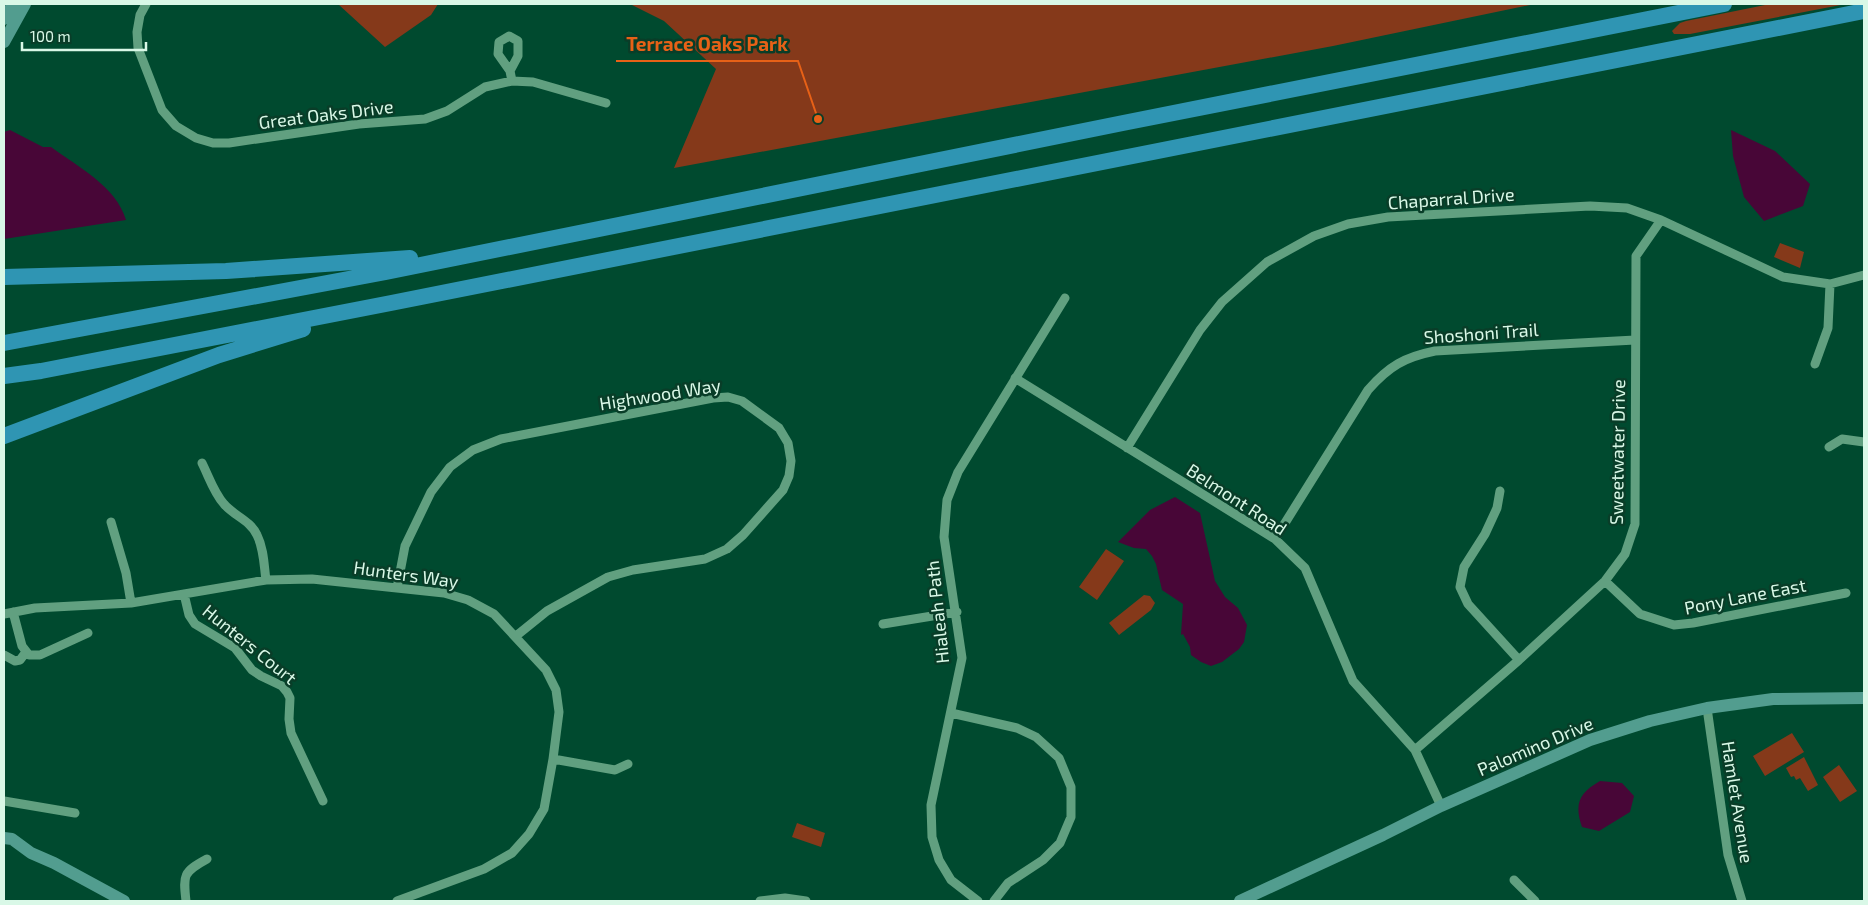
<svg xmlns="http://www.w3.org/2000/svg" width="1868" height="905" font-family="'Exo 2',sans-serif">
  <style>
    .green { fill: #85391a }
    .water { fill: #480637 }
    .lines { fill: none; stroke-linecap: round; stroke-linejoin: round }
    .street { stroke: #61a080; stroke-width: 9 }
    .secondary { stroke: #529d8f; stroke-width: 12 }
    .highway { stroke: #2f95b3; stroke-width: 16 }
    .labels { text-anchor: middle; dominant-baseline: central; stroke-width: 5; stroke-linejoin: round; paint-order: stroke }
    .street-label { font-size: 18px; fill: #d9f8e7; stroke: #093d28 }
    .leader { fill: none; stroke: #e76117; stroke-width: 2 }
    .callout-dot { fill: #e76117; stroke: #093d28; stroke-width: 2 }
    .callout-label { font-size: 19px; text-anchor: middle; font-weight: bold; fill: #e76117; stroke: #093d28; stroke-width: 5; stroke-linejoin: round; paint-order: stroke }
  </style>
  <rect width="100%" height="100%" fill="#004a2f"/>
  <!-- green -->
  <path class="green" d="M338,4H438L431,15L385,47Z
    M630,4H1535L1333,46L674,168L716,69L664,21Z
    M1770,4H1846L1690,34H1674L1672,31L1680,23L1686,21Z
    M1780,243L1804,252L1800,268L1774,257Z
    M1106,549L1124,561L1097,600L1079,587Z
    M1144,595L1150,596L1155,603L1151,610L1119,635L1109,623Z
    M1792,733L1804,752L1765,776L1753,756Z
    M1804,757L1818,785L1808,791L1800,778L1796,780L1794,776L1791,777L1786,768Z
    M1839,765L1857,791L1840,802L1823,777Z
    M797,823L825,833L821,847L792,837Z"/>
  <!-- water -->
  <path class="water" d="M10,130L43,147H51C78,167 116,186 126,220L4,239V132Z
    M1731,130L1775,151L1810,184L1803,206L1764,221L1744,197L1733,156Z
    M1175,497L1200,513L1215,581L1225,597L1238,608L1247,625L1244,642L1239,649L1222,662L1211,666L1201,662L1191,655L1190,647L1183,634L1181,635L1183,604L1162,590L1156,564L1152,556L1146,549L1134,548L1118,542L1150,510Z
    M1600,781L1622,783L1634,796L1630,812L1599,831L1582,827C1574,804 1579,793 1600,781Z"/>
  <g class="lines">
    <!-- street -->
    <path class="street" d="M146,4L140,15L137,32L138,48L162,110L176,126L196,138L213,143H229L359,124L425,119L447,111L485,87L512,81L533,82L606,103
      M510,71L498,54L499,42L509,36L518,41V56L510,71L512,81
      M1815,364L1828,328L1830,284
      M1015,378L1275,539L1305,568L1353,681L1415,750L1441,806
      M1829,447L1842,439L1864,442
      M1127,448L1200,330L1222,302L1267,262L1314,236L1348,224L1388,217L1590,206L1627,208L1661,220L1783,277L1830,284L1864,275
      M202,463C209,477 214,493 224,504C234,516 250,520 257,535C264,549 264,566 266,580
      M1500,491L1497,508L1485,534L1464,567L1460,587L1468,604L1519,660
      M111,522L126,573L131,603
      M1275,539L1368,390C1389,366 1405,357 1435,351L1635,340
      M1605,581L1640,614L1674,625L1693,623L1846,593
      M397,588L405,546L431,492L450,467L473,450L501,439L713,398L728,397L742,401L779,428L788,443L791,461L789,476L783,490L743,535L727,549L705,559L633,570L608,577L547,611L516,636
      M184,594L189,615L195,624L235,648L252,670L261,676L282,686L287,692L290,698L289,719L291,733L323,801
      M13,612L22,646L29,655H40L88,633
      M4,614L35,608L131,603L266,580L312,579L444,593L468,600L494,614L546,670L556,690L559,712L553,759L544,809L529,834L512,853L484,869L397,901
      M883,624L957,612
      M4,655L15,661L20,660L26,652
      M1707,708L1728,855L1742,901
      M951,713L1017,728L1036,737L1059,758L1071,787V817L1060,843L1043,860L1008,883L994,901
      M1415,750L1519,660L1605,581L1625,554L1635,524L1636,256L1661,220
      M553,759L615,770L628,764
      M4,801L75,813
      M1514,880L1535,901
      M186,901C183,875 183,872 207,859
      M760,901L785,898L806,901
      M978,901L951,880L939,860L932,837L931,805L962,658L944,537L947,500L958,472L1065,298"/>
    <!-- secondary -->
    <path class="secondary" d="M4,19L13,4
      M4,42L25,4
      M4,838L12,839L31,853L54,863L124,901
      M1240,901L1383,835L1441,806L1590,740L1650,721L1707,708L1773,699L1864,698"/>
    <!-- highway -->
    <path class="highway" d="M4,277L226,271L410,258
      M4,343L386,272L1123,123L1724,4
      M4,376L41,371L391,303L1864,11
      M4,436L219,355L303,329"/>
  </g>
  <g class="labels">
    <!-- street labels -->
    <g class="street-label">
      <text transform="translate(326 114) rotate(-7)">Great Oaks Drive</text>
      <text transform="translate(1451 198) rotate(-4)">Chaparral Drive</text>
      <text transform="translate(1481 333) rotate(-4)">Shoshoni Trail</text>
      <text transform="translate(660 394) rotate(-9)">Highwood Way</text>
      <text transform="translate(1617 452) rotate(-89)">Sweetwater Drive</text>
      <text transform="translate(1237 499) rotate(33)">Belmont Road</text>
      <text transform="translate(406 574) rotate(8)">Hunters Way</text>
      <text transform="translate(1745 596) rotate(-11)">Pony Lane East</text>
      <text transform="translate(937 612) rotate(-96)">Hialeah Path</text>
      <text transform="translate(250 644) rotate(39)">Hunters Court</text>
      <text transform="translate(1535 746) rotate(-23)">Palomino Drive</text>
      <text transform="translate(1738 802) rotate(81)">Hamlet Avenue</text>
    </g>
  </g>
  <!-- callouts -->
  <path class="leader" d="M818 119L798 61H616"/>
  <circle class="callout-dot" cx="818" cy="119" r="5"/>
  <g class="callout-label">
    <text x="707" y="51">Terrace Oaks Park</text>
  </g>
  <!-- border -->
  <rect width="1868" height="905" fill="none" stroke="#d9f8e7" stroke-width="10"/>
  <!-- scale -->
  <path d="M22 42v8h124v-8" fill="none" stroke="#d9f8e7" stroke-width="2.5"/>
  <text x="30" y="42" font-size="15" fill="#d9f8e7" stroke="#093d28" stroke-width="4" paint-order="stroke">100 m</text>
</svg>
